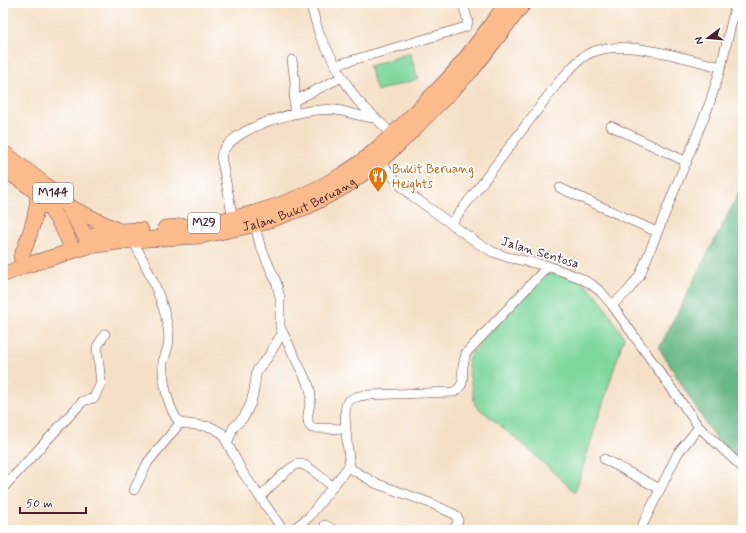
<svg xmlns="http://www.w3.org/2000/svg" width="746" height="533" font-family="Mynerve,sans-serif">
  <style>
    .green { fill: #7fd79c; stroke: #647b64 }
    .forest { fill: #67b884; stroke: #586c58 }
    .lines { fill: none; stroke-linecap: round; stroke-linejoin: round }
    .street-casing { stroke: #643c42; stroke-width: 10 }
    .primary-casing { stroke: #643c42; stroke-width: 16 }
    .street { stroke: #fff; stroke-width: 9 }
    .primary { stroke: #fbbb8d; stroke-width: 15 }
    .labels { text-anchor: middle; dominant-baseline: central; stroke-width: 4; stroke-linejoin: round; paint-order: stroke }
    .shield { fill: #fff; stroke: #80626b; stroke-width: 1 }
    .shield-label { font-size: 12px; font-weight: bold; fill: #4a1f2b }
    .food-label { font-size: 13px; fill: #c56008; stroke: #fff; text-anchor: start }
    .street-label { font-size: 13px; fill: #4a1f2b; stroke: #fff }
  </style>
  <rect width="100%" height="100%" fill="#fff"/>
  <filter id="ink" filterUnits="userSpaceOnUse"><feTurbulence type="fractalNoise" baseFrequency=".025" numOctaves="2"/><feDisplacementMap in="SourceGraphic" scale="8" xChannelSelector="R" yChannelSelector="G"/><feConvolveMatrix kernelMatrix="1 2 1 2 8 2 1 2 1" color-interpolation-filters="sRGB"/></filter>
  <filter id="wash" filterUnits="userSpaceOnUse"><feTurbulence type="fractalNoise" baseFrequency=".012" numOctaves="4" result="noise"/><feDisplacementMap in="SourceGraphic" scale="16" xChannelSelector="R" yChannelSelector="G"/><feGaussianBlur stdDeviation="0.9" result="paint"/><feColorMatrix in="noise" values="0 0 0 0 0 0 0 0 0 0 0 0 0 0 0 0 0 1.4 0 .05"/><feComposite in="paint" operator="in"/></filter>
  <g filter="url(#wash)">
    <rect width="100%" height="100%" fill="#f5e0c7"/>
    <!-- green -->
    <path class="green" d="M410,53L418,79L377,91L369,66Z
      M548,273L578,279L597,295L624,337L575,492L520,442L475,405L468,367L469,356L488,334Z"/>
    <!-- forest -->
    <path class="forest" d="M743,185V462L714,437L659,348Z"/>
  </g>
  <g filter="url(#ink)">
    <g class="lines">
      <!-- street casing -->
      <g class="street-casing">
        <path id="street" d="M310,3L320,36L342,77L357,100L395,137
          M292,60L295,82L294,101
          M336,65L466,27L468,22L463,3
          M294,114V101L342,77
          M611,126L687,162
          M378,158L397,182L411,195L479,244L493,252L507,257L548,266L578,277L591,284L601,292L612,305L699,427L743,468
          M560,188L657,232
          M233,219L221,156C230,126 308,106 336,110C349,112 361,117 375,118
          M451,224L557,84C565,75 573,65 583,57C615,34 685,59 721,67
          M255,225L260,245L277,284L280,298V327L309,386C310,389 311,393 311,396C311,406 303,421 312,428L346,429
          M133,240C146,266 161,294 167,323C169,332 170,341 167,350C166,354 164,358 163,362C162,379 168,410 180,423L211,427L222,433L243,473L283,530
          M612,305L628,291L640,275L709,105L721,67L736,3
          M228,442L233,428L244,417L251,403L254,390L257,370L268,357L282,333
          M604,459L660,489
          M350,468C349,456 342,411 347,403C352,397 359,396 366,395L454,392C467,383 461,379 463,366C464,361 465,357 466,353L548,266
          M3,488L83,401L94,398L101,383L97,347L105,334
          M134,490L148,462L180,423
          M260,497C267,491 292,462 301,464C310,466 325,481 332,486
          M325,525L334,530
          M292,530L309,517L348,467L375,483L430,503L454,514L458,518V521L454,530
          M640,530L678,453L699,427"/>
      </g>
      <!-- primary casing -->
      <g class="primary-casing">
        <g id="primary">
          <path d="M3,152L44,184L67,206L86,237L89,246"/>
          <path d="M3,168C14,177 28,184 38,194C52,210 66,230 72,250"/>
          <path d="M67,206L119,231"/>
          <path d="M165,228C225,224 288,208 340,176C369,159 392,135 416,112C427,100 439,89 450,77C470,55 489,27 507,3"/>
          <path d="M95,235L119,231L141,230"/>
          <path d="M21,257C29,238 37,216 38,194"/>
          <path id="s1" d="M3,275L24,266L89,246L133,240L201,236L262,223L309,206L346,186L380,161L400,143L472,70L524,3"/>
        </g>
      </g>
      <!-- street -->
      <use href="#street" class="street"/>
      <!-- primary -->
      <use href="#primary" class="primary"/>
    </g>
  </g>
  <!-- icons -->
  <defs>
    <g id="restaurant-pin" transform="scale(1)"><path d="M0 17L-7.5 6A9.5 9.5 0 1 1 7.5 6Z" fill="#e8710a" stroke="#fff"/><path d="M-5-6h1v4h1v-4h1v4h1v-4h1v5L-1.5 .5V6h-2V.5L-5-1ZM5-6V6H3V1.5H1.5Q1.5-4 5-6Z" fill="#fff"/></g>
  </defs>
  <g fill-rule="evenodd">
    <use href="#restaurant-pin" x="378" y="176"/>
  </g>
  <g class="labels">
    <!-- shield labels -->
    <g class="shield">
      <rect x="33" y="183" width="40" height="20" rx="3"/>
      <rect x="188" y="213" width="32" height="20" rx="3"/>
    </g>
    <g class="shield-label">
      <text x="53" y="193">M144</text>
      <text x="204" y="223">M29</text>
    </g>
    <!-- food labels -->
    <g class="food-label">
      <text x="392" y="169">Bukit Beruang<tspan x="392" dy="15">Heights</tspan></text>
    </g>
    <!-- street labels -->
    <g class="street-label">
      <text stroke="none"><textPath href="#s1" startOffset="307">Jalan Bukit Beruang</textPath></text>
      <text transform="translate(540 253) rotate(17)">Jalan Sentosa</text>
    </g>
  </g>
  <!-- margin -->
  <rect width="746" height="533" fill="none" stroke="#fff" stroke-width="16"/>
  <!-- north arrow -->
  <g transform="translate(708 38) rotate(254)" stroke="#ffffff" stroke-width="3" paint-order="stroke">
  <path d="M0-3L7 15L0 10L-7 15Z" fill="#4a1f2b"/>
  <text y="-6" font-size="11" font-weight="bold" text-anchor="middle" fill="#4a1f2b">N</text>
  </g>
  <!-- scale -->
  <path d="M20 507v6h66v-6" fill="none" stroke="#4a1f2b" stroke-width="2"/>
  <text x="26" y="507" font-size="12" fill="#4a1f2b" stroke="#ffffff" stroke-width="3" paint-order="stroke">50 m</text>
</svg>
